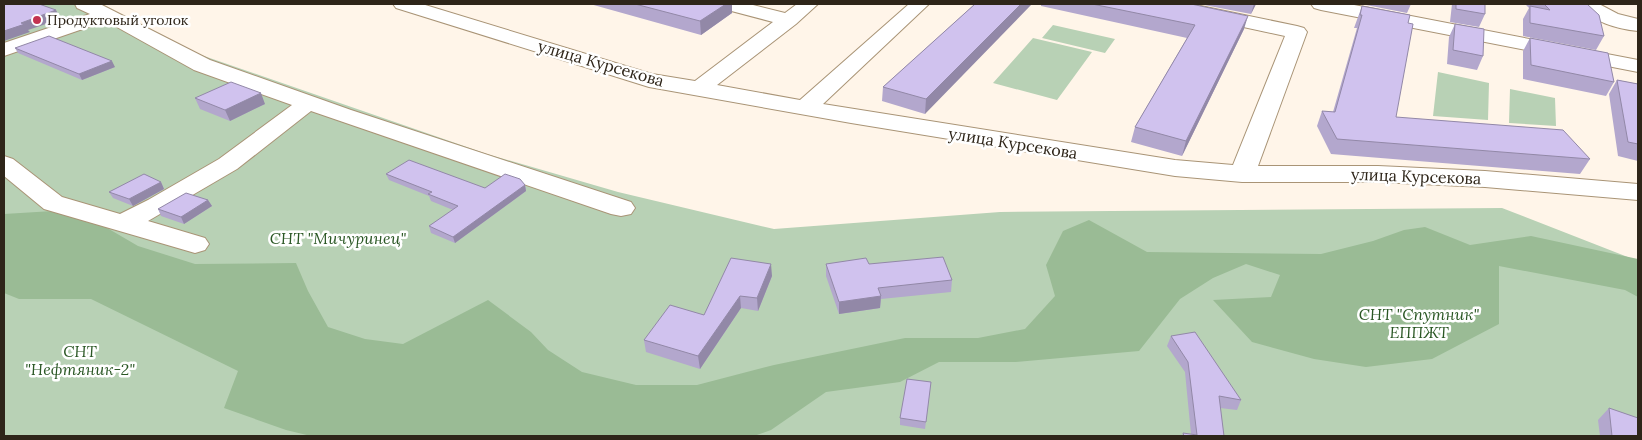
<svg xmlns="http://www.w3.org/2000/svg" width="1642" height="440" font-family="Lora,serif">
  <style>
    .green { fill: #b8d1b5 }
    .forest { fill: #9abb95 }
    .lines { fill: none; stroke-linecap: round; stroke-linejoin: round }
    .minor-casing { stroke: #a99476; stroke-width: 2 }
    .minor { fill: #fff; fill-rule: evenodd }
    .wall { fill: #b3a7cd }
    .shaded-wall { fill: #9288a7 }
    .building { fill: #d0c2ee; stroke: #9288a7 }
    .poi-dot { fill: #c33351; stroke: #fff; stroke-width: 2 }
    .labels { text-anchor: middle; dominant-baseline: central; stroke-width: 5; stroke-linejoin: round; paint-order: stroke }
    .far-poi-label { font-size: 14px; fill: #2e2519; stroke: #fff; text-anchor: start }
    .street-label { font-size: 16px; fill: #2e2519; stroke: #fff }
    .park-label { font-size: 16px; font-style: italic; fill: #2a5724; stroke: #fff }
  </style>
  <rect width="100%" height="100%" fill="#fff5e9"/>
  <!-- green -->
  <path class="green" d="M4,4H73L175,46L487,154L618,192L774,229L1000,212L1502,208L1638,261V436H4Z
    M1053,25L1115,39L1105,53L1042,38Z
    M1033,38L1092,52L1057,100L993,83Z
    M1438,72L1489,83L1488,120L1433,116Z
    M1510,89L1555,98L1556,126L1509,123Z"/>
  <!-- forest -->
  <path class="forest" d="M53,211L102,225L138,246L195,264L296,263L308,291L328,327L365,339L403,344L488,300L531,332L548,350L582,372L636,385H697L774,365L905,338H978L1025,329L1055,296L1046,265L1063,231L1089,220L1147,252L1321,254L1373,241L1404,230L1425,227L1470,245L1531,236L1638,259V297L1625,290L1499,266V324L1432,359L1366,367L1314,359L1252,342L1213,300L1271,297L1280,275L1246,264L1213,278L1180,299L1139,351L1016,362H939L900,382L826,392L771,430L754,436H311L286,430L224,408L238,371L91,299H19L4,293V214Z"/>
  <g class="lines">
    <!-- minor casing -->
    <g class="minor-casing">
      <path id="minor" d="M75,4H100L210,60L351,110L631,202L635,208L631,214L621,216L611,214L311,111L237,169L148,221L205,238L209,244L205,250L195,253L44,209L4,176V156L13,159L62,197L120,214L148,200L219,159L292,105L194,70L106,21L4,56V43L90,14L77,8Z
        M393,4H422L652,74L695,81L773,22L720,8L718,4H749L785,13L797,4H818L796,24L717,85L800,100L909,4H929L823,104L1175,160L1233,165L1285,36L1165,10L1158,8L1155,4H1191L1297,26L1304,28L1307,32L1258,166H1378L1485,171L1638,184V200L1485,187L1378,182H1242L1175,176L851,123L649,87L396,8Z
        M1311,4H1349L1638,60V72L1321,10L1314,8Z
        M1578,4H1599L1618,14L1638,19V31C1618,29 1591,22 1578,4Z"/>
    </g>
    <!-- minor -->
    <use href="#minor" class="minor"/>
  </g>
  <!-- wall -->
  <path class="wall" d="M590,4H732V13L701,35Z
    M975,4L925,114L882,101L883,87Z
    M1041,4H1191L1244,29L1182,156L1131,142L1135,127L1187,38L1041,6Z
    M1199,4H1256L1251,14Z
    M1361,4H1411L1407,13Z
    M1452,4H1485V14L1479,27L1450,22Z
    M1525,4H1587L1604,36L1596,50L1523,36V19L1529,8Z
    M1362,6L1396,117L1590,159L1580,174L1331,154L1317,126L1322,111L1333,112L1357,28H1354Z
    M1455,24L1483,56L1477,70L1447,64L1449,37Z
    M1530,38L1614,82L1606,96L1523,79V51Z
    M15,48L115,67L82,80L18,53Z
    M1617,80L1638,84V161L1618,156L1609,94Z
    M195,98L265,104L230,121L200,109Z
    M386,174L485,188L525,185L526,191L455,243L431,233L429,226L453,210L431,201L429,196L389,180Z
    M161,182L164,189L133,206L113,198L109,192Z
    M208,200L212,206L184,224L161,216L158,209Z
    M826,264H869L952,280L951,292L881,299L880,308L839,314L826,276Z
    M772,276L758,311L741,308L700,369L646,352L644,340L704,315Z
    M1171,336L1241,400L1237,410L1220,408L1224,436H1182L1183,433L1191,434L1185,372L1167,346Z
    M931,382L925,429L900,425V418Z
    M1609,408L1638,436H1600L1598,420Z"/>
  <!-- shaded-wall -->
  <path class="shaded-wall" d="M726,4H732V13L701,35L700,21Z
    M1021,4H1032L925,114L926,99Z
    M1254,4H1256L1251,14Z
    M56,10L61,19L28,30L30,32L4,41V31L21,23Z
    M1248,16L1244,29L1182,156L1186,141Z
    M112,61L115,67L82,80L79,74Z
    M261,93L265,104L230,121L225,110Z
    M161,182L164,189L133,206L129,199Z
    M525,185L526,191L455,243L453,237Z
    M208,200L212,206L184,224L181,217Z
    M771,264L772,276L758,311L757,298Z
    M740,296L741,308L700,369L698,356Z
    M881,296L880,308L839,314V302Z"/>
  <!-- building -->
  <path class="building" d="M4,4H39L56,10L21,23L25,24L4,31Z
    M635,4H726L700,21Z
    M975,4H1021L926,99L883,87Z
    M1092,4H1191L1248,16L1186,141L1135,127L1195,25Z
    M1456,4H1485V14L1456,9Z
    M1544,4H1587L1599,15L1604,36L1530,23V6L1550,10Z
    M1362,6L1410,15L1408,23L1413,24L1396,117L1563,130L1590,159L1337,139L1322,111L1335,112L1362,15H1360Z
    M1455,24L1484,29L1483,56L1453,50Z
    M49,36L112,61L79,74L15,48Z
    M1530,38L1608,53L1614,82L1531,65Z
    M1617,80L1638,84V144L1628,142Z
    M231,82L261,93L225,110L195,98Z
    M409,160L485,188L505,174L520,179L525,185L453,237L429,226L458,206L428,194L432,192L386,174Z
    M144,174L161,182L129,199L109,192Z
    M186,193L208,200L181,217L158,209Z
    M943,257L952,280L878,288L881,296L839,302L826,264L866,258L869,264Z
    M731,258L771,264L757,298L740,296L698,356L644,340L670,305L704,315Z
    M1195,332L1241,400L1219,396L1224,436H1184L1183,433L1197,435L1188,362L1171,336Z
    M907,379L931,382L926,422L900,418Z
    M1609,408L1638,418V436H1612Z"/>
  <!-- markers -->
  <circle class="poi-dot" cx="37" cy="20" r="5"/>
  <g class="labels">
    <!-- far-poi labels -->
    <g class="far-poi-label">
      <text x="47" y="20">Продуктовый уголок</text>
    </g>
    <!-- street labels -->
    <g class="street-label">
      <text transform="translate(601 63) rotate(16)">улица Курсекова</text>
      <text transform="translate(1013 143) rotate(9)">улица Курсекова</text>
      <text transform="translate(1416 176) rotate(2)">улица Курсекова</text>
    </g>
    <!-- park labels -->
    <g class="park-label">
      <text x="338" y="238">СНТ "Мичуринец"</text>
      <text x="1419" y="314">СНТ "Спутник"<tspan x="1419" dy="18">ЕППЖТ</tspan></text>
      <text x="80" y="351">СНТ<tspan x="80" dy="18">"Нефтяник-2"</tspan></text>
    </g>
  </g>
  <!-- border -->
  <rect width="1642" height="440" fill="none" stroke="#2e2519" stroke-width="10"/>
</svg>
